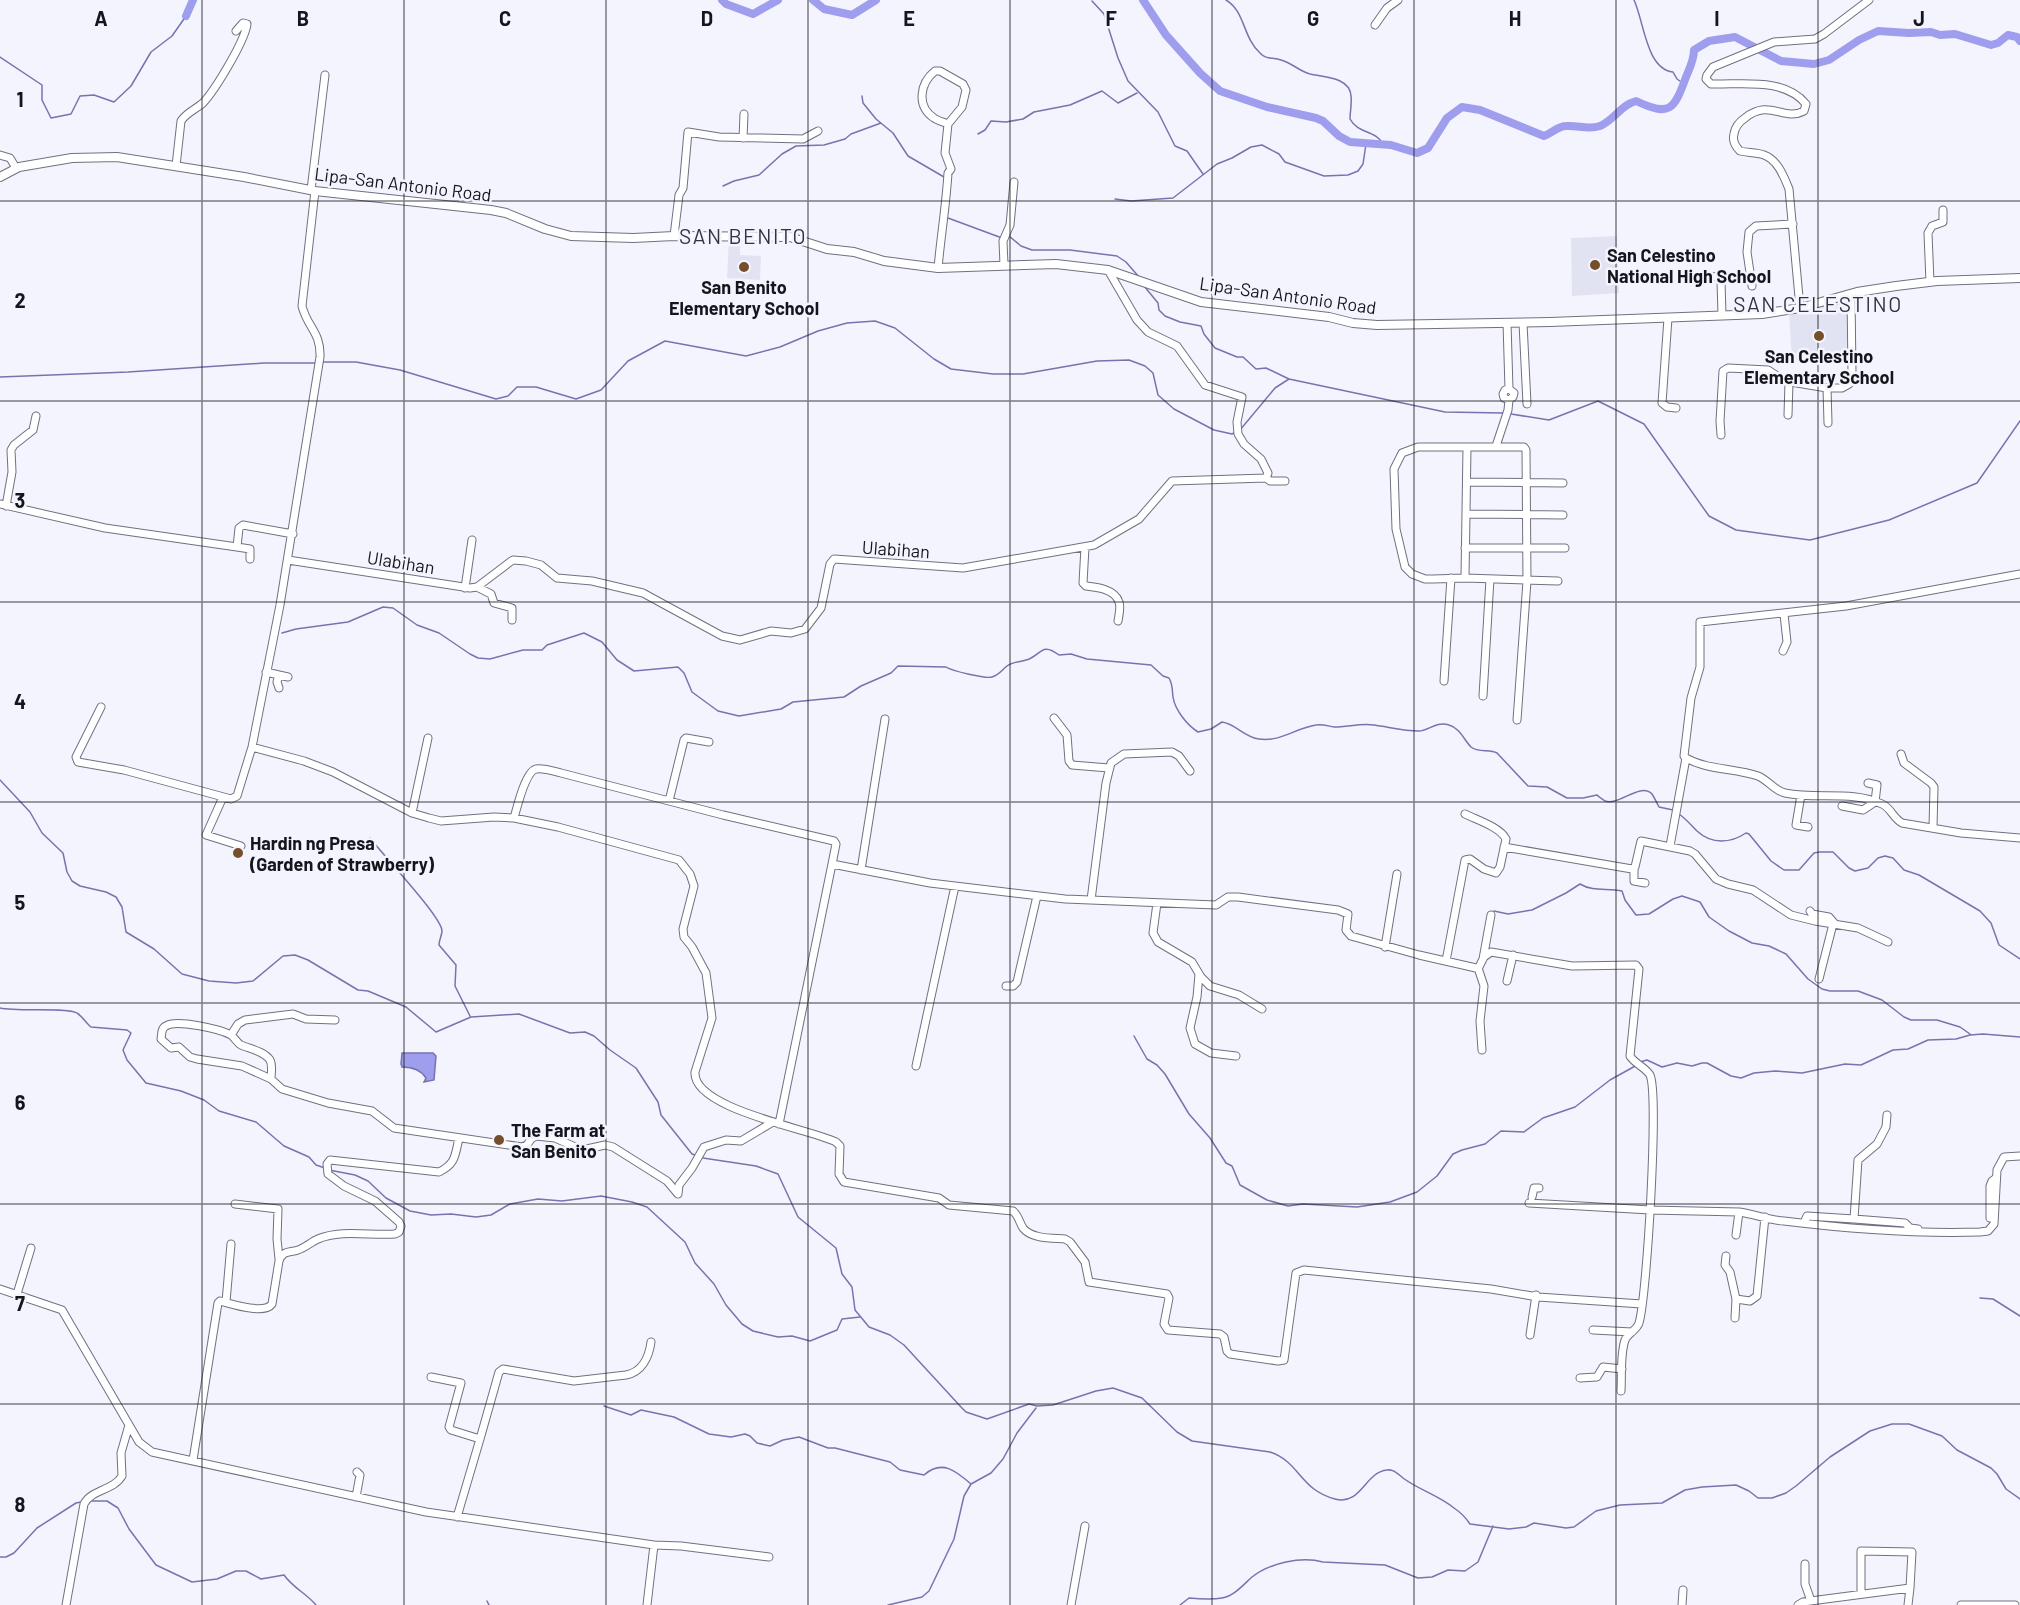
<svg xmlns="http://www.w3.org/2000/svg" width="2020" height="1605" font-family="Barlow,sans-serif">
  <style>
    .built { fill: #e2e3f2 }
    .water { fill: #9f9ded; stroke: #7674ae; stroke-width: 1.5 }
    .lines { fill: none; stroke-linecap: round; stroke-linejoin: round }
    .stream { stroke: #7674ae; stroke-width: 1.5 }
    .river { stroke: #9f9ded; stroke-width: 8 }
    .minor-casing { stroke: #707180; stroke-width: 9 }
    .major-casing { stroke: #707180; stroke-width: 10 }
    .minor { stroke: #fff; stroke-width: 7 }
    .major { stroke: #fff; stroke-width: 8 }
    .grid { fill: none; stroke: #15151b; stroke-width: 1.5; stroke-opacity: 0.55 }
    .poi-dot { fill: #744f2a; stroke: #f4f4ff; stroke-width: 2 }
    .labels { text-anchor: middle; dominant-baseline: central; stroke-width: 5; stroke-linejoin: round; paint-order: stroke }
    .street-label { font-size: 18px; fill: #15151b; stroke: #f4f4ff }
    .poi-label { font-size: 18px; font-weight: bold; fill: #15151b; stroke: #f4f4ff; text-anchor: start }
    .quarter-label { font-size: 21px; letter-spacing: 1.5px; fill: #323340; stroke: #f4f4ff }
    .grid-label { font-size: 20px; text-anchor: middle; font-weight: bold; fill: #15151b; stroke: #f4f4ff; stroke-width: 5; stroke-linejoin: round; paint-order: stroke }
  </style>
  <rect width="100%" height="100%" fill="#f4f4ff"/>
  <!-- built -->
  <path class="built" d="M1617,236L1619,293L1572,296L1571,238Z
    M729,238H740V255L761,256L760,280L727,278Z
    M1847,298V361H1792L1789,312Z"/>
  <!-- water -->
  <path class="water" d="M402,1053H433L436,1056L434,1080L424,1082L426,1078C421,1070 411,1067 402,1067L401,1064Z"/>
  <g class="lines">
    <!-- stream -->
    <path class="stream" d="M1226,0C1245,11 1243,38 1260,53C1266,60 1273,57 1281,60C1292,63 1299,71 1310,74C1323,77 1350,77 1351,96C1352,103 1350,112 1350,119C1358,134 1376,130 1383,144
      M1634,0C1644,21 1646,69 1673,72L1677,79L1684,84
      M1092,1L1104,14L1118,58L1128,81L1158,112L1175,146L1187,151L1203,174
      M0,57L42,85V100L51,118L71,114L80,96L94,95L114,102L131,86L151,52L172,36L186,16
      M862,96L863,103L876,119L893,133L908,156L944,177
      M978,134L985,130L991,121L1006,122L1023,119L1034,112L1070,105L1102,91L1118,103L1137,93
      M723,186L734,181L759,175L782,154L796,146L824,145L845,139L851,134L881,123
      M1115,199L1131,201L1173,198L1217,164L1232,158L1251,147L1262,145L1279,154L1285,162L1324,176L1348,175L1358,171L1363,164L1366,144
      M948,218L1002,238
      M1009,236L1021,246L1032,250H1070L1117,256L1126,262L1139,277
      M1144,286L1158,303L1159,310L1165,316L1180,322L1201,326L1204,334L1215,348L1237,357H1243L1256,369L1266,368L1289,379L1445,412L1503,413
      M322,362H356L400,370L496,399L508,396L517,387H536L576,399L601,390L628,361L665,341L746,356L780,347L818,331L847,323L875,321L895,328L934,359L951,369L993,374H1023L1097,361L1129,360L1145,366L1153,373L1158,395L1174,409L1214,430L1232,434L1236,432
      M0,377L128,372L264,363H317
      M1511,414L1549,420L1598,401L1644,424L1709,516L1736,530L1810,540L1889,520L1977,483L2020,421
      M1240,430L1275,388L1289,379
      M282,633L296,629L348,622L383,607L393,608L417,625L439,633L470,654L478,658L490,659L523,650H542L547,645L584,633L602,642L617,660L634,671L678,667L684,673L692,692L718,711L739,716L781,709L793,702L844,697L861,686L891,673L898,666L946,667C952,671 986,679 992,677C999,675 1002,670 1007,666C1013,662 1019,662 1026,660C1041,656 1041,641 1059,655L1071,654L1087,659L1151,665L1163,676L1169,678C1173,685 1172,690 1173,697C1175,710 1187,725 1198,732L1211,729L1222,722C1236,724 1244,737 1259,739C1282,742 1295,728 1316,725C1322,724 1328,726 1334,727C1348,727 1361,723 1374,725C1389,727 1403,731 1419,731C1428,731 1436,721 1449,725C1460,728 1464,740 1471,747C1478,753 1490,749 1497,753L1528,786L1547,787L1567,798H1583L1597,795C1599,797 1602,799 1605,801C1619,806 1640,782 1652,794C1654,797 1657,803 1659,807L1673,810
      M0,780L30,812L42,833L63,853L67,872L72,881L80,886L106,892L116,897L122,907L126,932L154,949L182,974L209,981L236,983L253,981L283,956L295,955L308,960L358,990L368,991L406,1007L436,1032L471,1017L519,1014L570,1033L585,1032L594,1036L610,1050L636,1068L658,1102L661,1115L692,1154L695,1155
      M1679,814C1686,819 1691,825 1697,831C1712,845 1731,843 1746,833L1749,834L1771,861L1784,870H1799L1814,853L1819,852H1833L1849,868L1855,871L1868,868L1878,858L1885,856L1893,858L1904,870L1919,875L1980,911L1991,923L1999,945L2020,959
      M370,838C382,854 442,917 442,931C442,935 439,940 439,945L456,965L455,986L470,1016
      M1494,911L1508,914L1532,910L1566,893L1580,884C1593,892 1607,888 1622,891L1625,900L1636,915L1649,914L1673,899L1682,896L1700,902L1709,917L1729,931L1752,943L1769,946L1786,954L1808,979L1822,989L1830,991H1858L1882,1000L1904,1017L1911,1020H1937L1960,1027L1970,1034
      M0,1008C17,1012 68,1007 77,1013C82,1016 86,1023 91,1027L127,1030L131,1033L123,1050L127,1060L146,1083L181,1091L204,1100L219,1111L256,1122L284,1146L309,1157L316,1165L325,1168
      M1134,1036L1147,1059L1157,1065L1165,1074L1189,1114L1210,1138L1226,1163L1232,1166L1240,1185L1267,1200L1288,1206L1303,1204L1357,1207L1390,1202L1417,1192L1437,1176L1453,1154L1462,1150L1485,1144L1501,1131L1524,1132L1543,1118L1575,1107L1610,1080L1637,1065
      M1640,1062L1647,1060L1662,1067L1677,1063L1692,1066L1702,1063H1707L1731,1076L1741,1078L1754,1073L1775,1071L1802,1073L1845,1064L1861,1065L1893,1050L1908,1049L1928,1040L1956,1039L1970,1035L1983,1034L2020,1037
      M703,1158L756,1166L778,1174L798,1217L836,1248L842,1274L852,1287L855,1310L869,1327L890,1335L904,1345L961,1407L966,1412L987,1419L1029,1404L1037,1406L1053,1405L1096,1391L1113,1388L1142,1398L1177,1432L1192,1441L1270,1452C1300,1462 1300,1490 1335,1499C1361,1506 1365,1472 1387,1470C1394,1469 1398,1474 1403,1478C1419,1490 1438,1495 1454,1508C1460,1512 1466,1518 1470,1524L1509,1529L1526,1527L1534,1523L1566,1528L1574,1527L1596,1511L1620,1505L1662,1503L1685,1490L1702,1487L1736,1485L1749,1491L1758,1498H1772L1786,1493L1796,1486L1830,1457L1870,1431L1892,1424H1909L1942,1436L1957,1450L1991,1468L1997,1474L2006,1489L2020,1499
      M329,1170L355,1175L368,1181L386,1198L410,1211L431,1215L451,1214L476,1217L491,1215L510,1204L538,1199L562,1201L601,1196L632,1202L647,1207L685,1242L695,1263L714,1284L726,1305L742,1324L753,1331L778,1337L792,1336L810,1341L837,1330L842,1319L860,1317
      M1980,1298L1993,1299L2020,1316
      M604,1406L631,1415L641,1410L674,1417L709,1434L731,1437L745,1434L750,1436L757,1443L770,1446L783,1440L799,1437L828,1448H835L890,1462L900,1470L924,1475C942,1459 956,1471 971,1484
      M89,1501H107L118,1508L129,1529L156,1565L192,1582L217,1579L236,1571H246L261,1579L284,1575C293,1588 306,1593 316,1605
      M0,1557H6L14,1553L37,1528L76,1503L81,1502
      M487,1601L489,1605
      M888,1605L922,1597L929,1591L954,1539L964,1496L971,1484L991,1473L1003,1459L1017,1433L1036,1408
      M1180,1605L1189,1598C1200,1599 1211,1600 1222,1598C1234,1596 1243,1585 1252,1577C1270,1563 1301,1556 1323,1562L1385,1565L1418,1578L1432,1577L1448,1570L1465,1571L1478,1562L1493,1526"/>
    <!-- river -->
    <path class="river" d="M722,0L726,4L753,14L778,0
      M813,0L824,9L852,15L876,0
      M1143,0L1166,35L1200,73L1220,91L1267,107L1316,118L1323,121L1339,136L1350,142L1391,145L1417,153L1428,148L1447,118L1462,107L1480,110L1544,136C1552,133 1558,126 1566,126C1578,125 1588,130 1600,126C1614,120 1621,105 1636,101C1670,117 1674,110 1686,77C1690,67 1694,60 1694,50L1709,41L1735,37L1781,61L1814,64L1829,60L1859,40L1878,31L1909,33L1931,32L1940,35L1955,34L1991,45L1998,43L2008,35L2017,37L2020,41
      M186,16L193,0"/>
    <!-- minor casing -->
    <g class="minor-casing">
      <path id="minor" d="M1375,25L1387,8L1398,0
        M743,138L744,114
        M0,155L10,158L16,168
        M176,166L181,121C186,113 196,109 203,103C215,90 245,41 247,24L243,23L236,31
        M311,190L325,75
        M674,236L679,195L683,188L688,132L719,137L803,139L818,131
        M1004,265L1003,241L1010,225L1014,182
        M938,268C941,235 946,206 948,173L951,169L945,153L948,124L962,107L966,90L963,84L940,71H935C920,83 916,106 934,118C938,121 944,122 948,124
        M1705,276L1718,277L1721,281L1722,315
        M1930,282L1928,233L1932,226L1943,222V210
        M1752,286L1747,252L1749,232L1756,226L1793,224
        M1800,308L1789,189C1784,177 1778,160 1764,155C1756,152 1748,153 1740,151C1735,146 1732,141 1734,134C1735,127 1739,122 1745,118C1770,98 1783,122 1804,111L1806,104C1784,77 1741,85 1711,84L1706,79L1707,75L1713,67L1774,42L1815,39L1824,34L1869,0
        M1668,318L1662,403L1667,407L1676,408
        M1507,323L1509,389L1514,393L1513,397L1509,400L1504,398L1503,394L1505,390L1509,389
        M1523,323L1527,404
        M1827,388L1828,423
        M1788,415L1789,382
        M1721,435L1720,421L1723,371L1728,368L1768,370L1785,381L1827,388H1842L1849,384L1852,374L1851,294
        M1496,446L1508,410L1509,400
        M1266,478L1270,481H1285
        M1467,482L1563,483
        M0,504L105,528L237,547L239,528L243,525L293,534
        M6,506L12,472L11,450L14,445L33,430L36,416
        M1466,514L1563,515
        M237,547L250,549V559
        M1085,547L1083,583L1086,586C1096,587 1115,589 1119,602C1121,607 1119,615 1118,621
        M1465,548H1565
        M288,560L470,588L477,587L510,562L513,560L526,561L541,565L557,578L592,581L643,593L722,636L740,640L771,631L791,633L805,629L821,608L830,564L834,559L963,568L1094,545L1139,519L1172,481L1266,478L1268,473L1261,459L1244,444L1238,434L1237,422L1242,397L1205,385L1177,346L1148,332L1137,320L1108,270
        M1465,578L1467,447
        M477,587L491,594L494,603L512,608V620
        M465,588L472,540
        M1783,651L1787,642L1784,614
        M266,672L279,675L277,682L279,688
        M279,675L288,677
        M1444,681L1451,578
        M1483,696L1490,579
        M101,707L76,757L78,762L124,770L231,799L237,796L252,747L280,605L320,357C321,332 307,327 302,306L315,191
        M1054,718L1067,735L1069,761L1072,765L1109,768
        M1517,720L1527,581L1526,450L1524,447H1418L1402,453L1394,469L1396,529L1405,567L1412,574L1425,579H1433L1465,578L1558,581
        M252,747L304,761L333,772L412,813L429,818L441,821L494,817L514,818L558,827L679,860L690,874L694,886L683,929L684,937L692,947L706,973L712,1018L695,1072C692,1109 810,1129 836,1142L840,1146L839,1174L844,1182L939,1198L949,1205L1013,1211C1019,1216 1019,1222 1023,1228C1031,1239 1053,1238 1065,1239L1070,1242L1085,1262L1089,1282L1167,1294L1169,1298L1164,1324L1168,1330L1220,1334L1224,1337L1227,1351L1230,1354L1278,1361L1284,1360L1296,1273L1304,1270L1491,1289L1538,1297L1642,1304
        M1901,754L1904,763L1931,783L1934,787L1933,827
        M1686,758C1707,770 1735,768 1758,776C1768,780 1775,791 1785,793C1818,800 1850,790 1882,804C1891,808 1893,818 1902,823L1961,833L2020,838
        M1801,795L1796,825L1808,827
        M223,797L206,835L241,846
        M669,801L684,740L686,738L709,742
        M1842,806L1863,810L1875,802L1877,785L1868,783
        M412,813L428,738
        M514,818C517,808 525,772 536,769C543,768 553,771 561,773L723,815L834,841L836,844L832,864L779,1124
        M1670,846L1686,758L1684,756L1691,698L1700,667V622L1846,606L2020,574
        M1504,847L1632,869L1635,867L1641,841L1690,851L1695,854L1716,879L1728,884L1753,890L1791,915L1815,921L1858,928L1888,942
        M832,864L930,883L1065,899L1216,905L1228,897H1238L1338,910L1348,914L1346,930L1351,936L1419,955L1476,968L1479,967L1484,957L1491,952L1572,966L1636,965L1639,969L1630,1056C1635,1064 1645,1067 1650,1075C1659,1094 1647,1297 1639,1323C1637,1330 1628,1333 1625,1340C1620,1355 1622,1375 1621,1391
        M1634,869V881L1645,883
        M861,870L885,719
        M1091,900L1106,783L1111,763L1124,754L1172,752L1179,756L1190,771
        M1157,903L1153,933L1158,942L1192,962L1201,977L1210,986L1239,995L1262,1009
        M1810,911L1812,914L1829,917L1835,924
        M1385,947L1397,874
        M1483,959L1491,915
        M1446,961L1465,860L1470,859L1484,869L1496,873L1500,867L1506,839C1500,827 1477,820 1465,814
        M1478,968L1484,986L1480,1021L1482,1050
        M1199,974L1197,997L1190,1028L1195,1044L1211,1053L1236,1056
        M1819,979L1833,924
        M1507,981L1513,955
        M1006,986H1013L1017,982L1037,896
        M231,1035L238,1024L245,1020L293,1014L306,1019L335,1020
        M916,1066L955,886
        M271,1079L242,1066L197,1059L190,1057L179,1047L171,1048L161,1039C162,1034 161,1028 166,1026C176,1019 220,1029 231,1035C235,1038 237,1043 241,1045C250,1049 264,1051 270,1060C273,1066 271,1073 271,1079L282,1089L328,1103L372,1111L394,1128L522,1147L527,1145L531,1139L536,1136L555,1138L582,1150L605,1145L613,1147L667,1181L678,1194L679,1185L692,1168L704,1147L726,1140L741,1141L773,1122
        M1532,1197L1534,1188H1539
        M1529,1203L1650,1210L1739,1212C1754,1214 1768,1220 1784,1221C1849,1229 1914,1234 1980,1232L1988,1231L1994,1224L1997,1170L2004,1157L2020,1156
        M235,1204L278,1209L277,1239L279,1259
        M1990,1218V1186L1992,1181L1996,1178
        M1854,1219L1905,1223L1910,1228L1918,1229
        M1804,1223L1807,1216L1854,1219L1858,1160L1877,1144L1886,1127L1887,1115
        M1736,1235L1739,1212
        M1726,1256L1725,1265L1730,1272L1736,1299
        M0,1289L62,1310L139,1442L152,1452L426,1512L654,1545L647,1605
        M17,1294L31,1248
        M226,1302L231,1244
        M1735,1318L1736,1299L1750,1301L1757,1296L1765,1217
        M1593,1330L1632,1332
        M1530,1335L1536,1295
        M431,1377L461,1383L449,1427L451,1430L480,1439L457,1517
        M1580,1378L1597,1377L1603,1367L1622,1369
        M480,1439L499,1372L503,1369L574,1381L626,1375C642,1372 649,1357 651,1342
        M193,1460L218,1303L220,1301C232,1304 264,1315 272,1304L279,1261C283,1250 289,1253 298,1250C305,1248 311,1242 318,1239C341,1229 371,1236 395,1234L399,1232L401,1226L399,1222L375,1201L344,1186L328,1174L327,1164L330,1160L439,1172C456,1164 455,1155 459,1138
        M356,1497L360,1475L357,1472
        M654,1545L681,1546L769,1557
        M1805,1564V1584L1811,1601
        M1861,1594V1551L1912,1552L1910,1588
        M66,1605L84,1504C92,1489 113,1491 122,1476L121,1453L129,1425
        M1071,1605L1085,1526
        M1682,1605L1683,1590
        M1798,1605L1803,1602L1910,1588L1908,1605
        M1961,1605H2015"/>
    </g>
    <!-- major casing -->
    <g class="major-casing">
      <path id="major" d="M0,177L19,167L72,158L117,157L244,177L315,191L491,210L506,213L545,229L571,236L633,238L674,236L790,237L827,249L854,252L884,261L938,268L1056,264L1108,270L1201,302L1329,317L1353,323L1377,325L1550,322L1762,314L1800,308L1857,292L1896,286L1937,281L2020,278"/>
    </g>
    <!-- minor -->
    <use href="#minor" class="minor"/>
    <!-- major -->
    <use href="#major" class="major"/>
  </g>
  <!-- grid -->
  <path class="grid" d="M202,0V1605M404,0V1605M606,0V1605M808,0V1605M1010,0V1605M1212,0V1605M1414,0V1605M1616,0V1605M1818,0V1605M0,201H2020M0,401H2020M0,602H2020M0,802H2020M0,1003H2020M0,1204H2020M0,1404H2020"/>
  <!-- markers -->
  <g class="poi-dot">
    <circle cx="1595" cy="265" r="6"/>
    <circle cx="744" cy="267" r="6"/>
    <circle cx="1819" cy="336" r="6"/>
    <circle cx="238" cy="853" r="6"/>
    <circle cx="499" cy="1140" r="6"/>
  </g>
  <g class="labels">
    <!-- street labels -->
    <g class="street-label">
      <text transform="translate(403 184) rotate(7)">Lipa-San Antonio Road</text>
      <text transform="translate(1288 295) rotate(8)">Lipa-San Antonio Road</text>
      <text transform="translate(896 549) rotate(4)">Ulabihan</text>
      <text transform="translate(401 562) rotate(9)">Ulabihan</text>
    </g>
    <!-- poi labels -->
    <g class="poi-label">
      <text x="1607" y="255">San Celestino<tspan x="1607" dy="21">National High School</tspan></text>
      <text x="744" y="287" text-anchor="middle">San Benito<tspan x="744" dy="21">Elementary School</tspan></text>
      <text x="1819" y="356" text-anchor="middle">San Celestino<tspan x="1819" dy="21">Elementary School</tspan></text>
      <text x="250" y="843">Hardin ng Presa<tspan x="250" dy="21">(Garden of Strawberry)</tspan></text>
      <text x="511" y="1130">The Farm at<tspan x="511" dy="21">San Benito</tspan></text>
    </g>
    <!-- quarter labels -->
    <g class="quarter-label">
      <text x="743" y="235">SAN BENITO</text>
      <text x="1818" y="303">SAN CELESTINO</text>
    </g>
  </g>
  <g class="grid-label">
    <text x="101" y="26">A</text>
    <text x="303" y="26">B</text>
    <text x="505" y="26">C</text>
    <text x="707" y="26">D</text>
    <text x="909" y="26">E</text>
    <text x="1111" y="26">F</text>
    <text x="1313" y="26">G</text>
    <text x="1515" y="26">H</text>
    <text x="1717" y="26">I</text>
    <text x="1919" y="26">J</text>
    <text x="20" y="107">1</text>
    <text x="20" y="308">2</text>
    <text x="20" y="508">3</text>
    <text x="20" y="709">4</text>
    <text x="20" y="910">5</text>
    <text x="20" y="1110">6</text>
    <text x="20" y="1311">7</text>
    <text x="20" y="1512">8</text>
  </g>
</svg>
